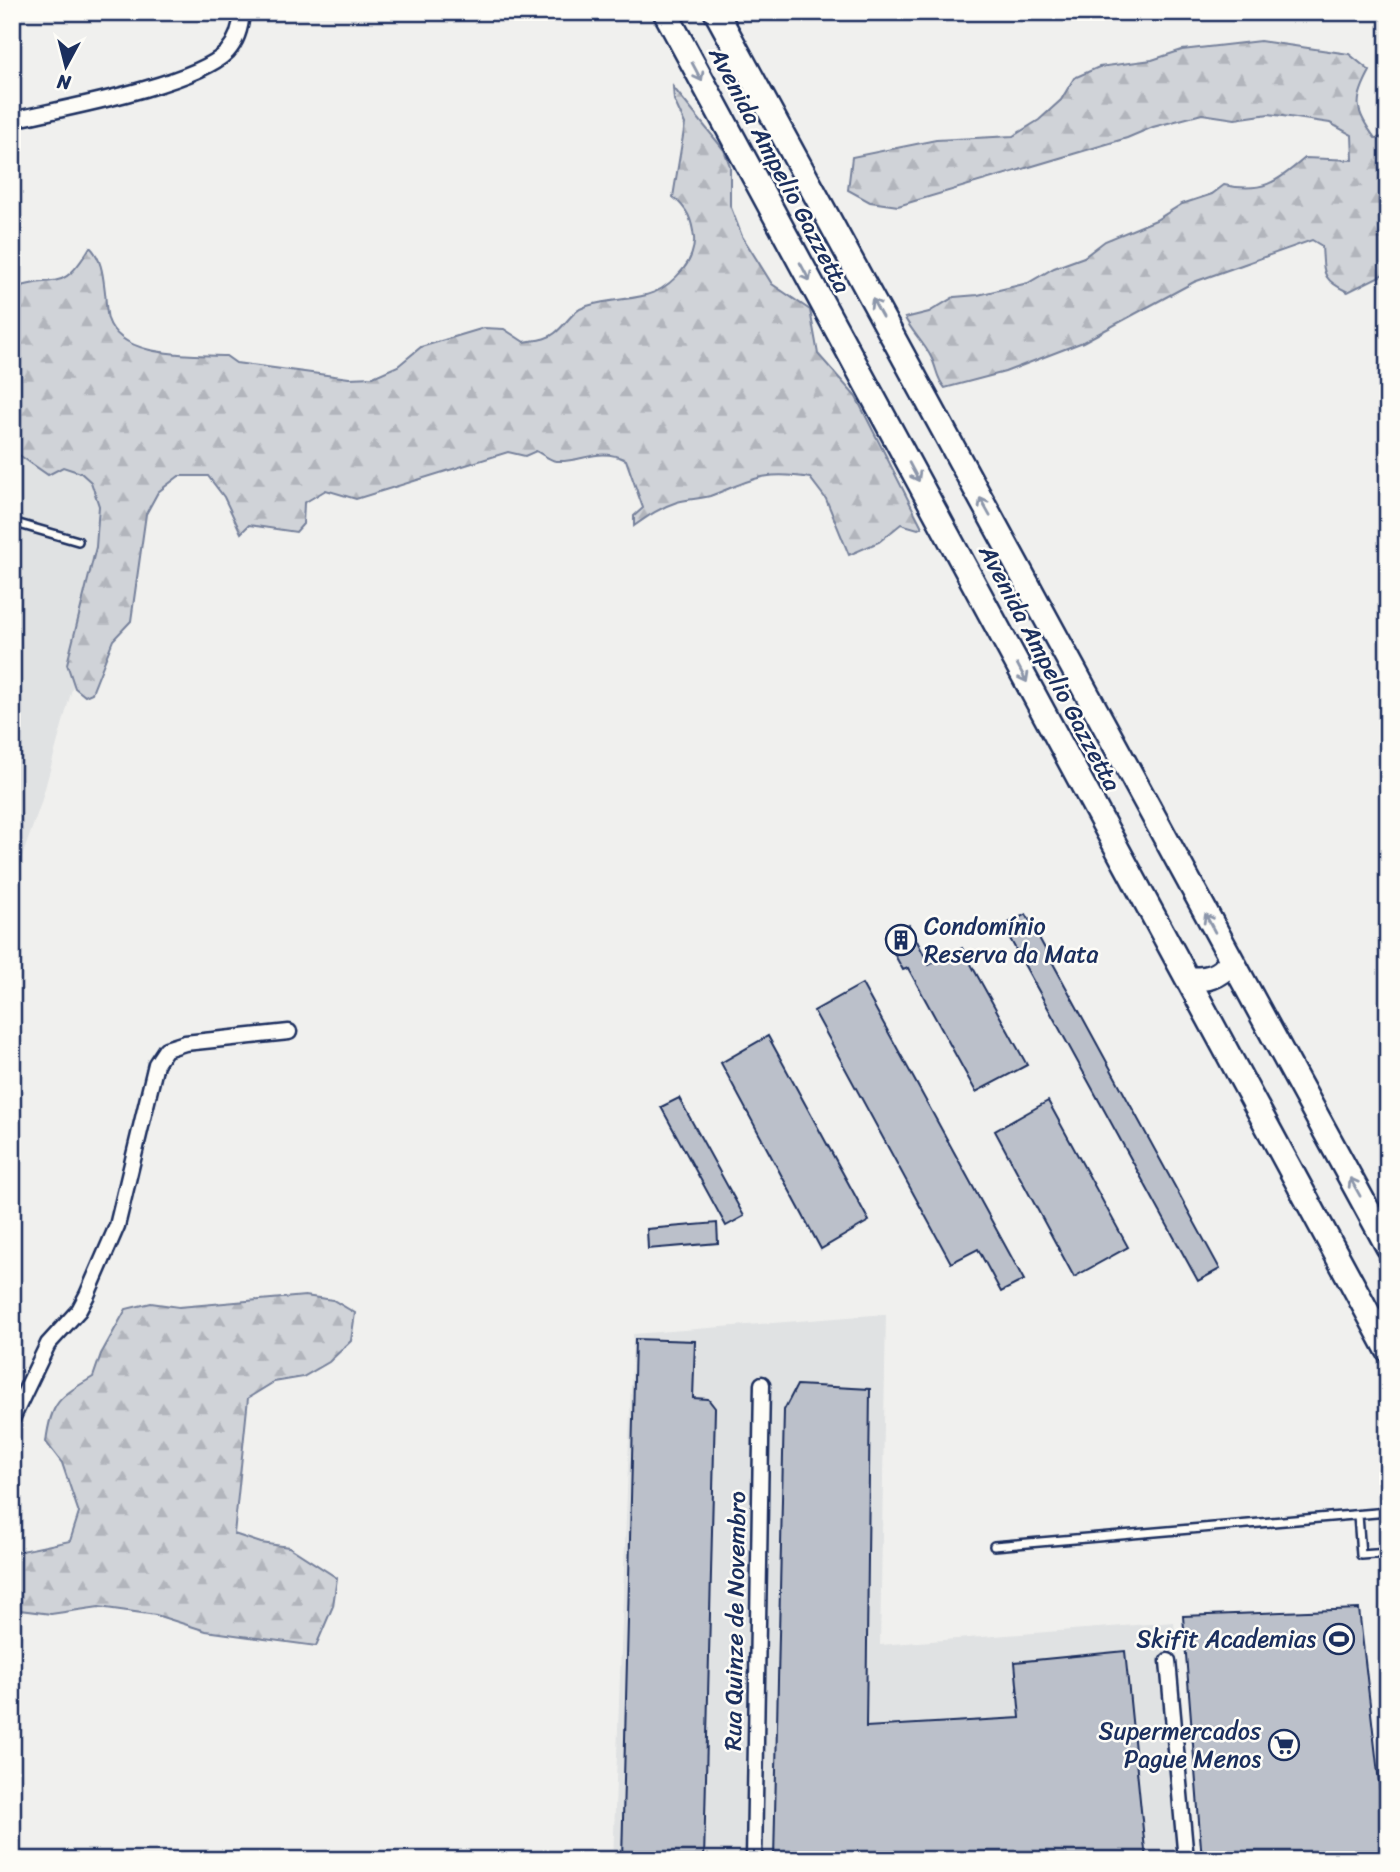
<svg xmlns="http://www.w3.org/2000/svg" width="1400" height="1872" font-family="Sriracha,sans-serif">
  <style>
    .built { fill: #e0e2e3 }
    .forest { fill: url(#forest-firs); stroke: #76819b; stroke-width: 2 }
    .building { fill: #bbc0ca; stroke: #1b2f5e; stroke-width: 2 }
    .lines { fill: none; stroke-linecap: round; stroke-linejoin: round }
    .lane-casing { stroke: #1b2f5e; stroke-width: 12 }
    .street-casing { stroke: #1b2f5e; stroke-width: 19 }
    .primary-casing { stroke: #1b2f5e; stroke-width: 28 }
    .lane { stroke: #fdfcf7; stroke-width: 7 }
    .street { stroke: #fdfcf7; stroke-width: 14 }
    .primary { stroke: #fdfcf7; stroke-width: 23 }
    .oneway { stroke: #8c96aa }
    .labels { text-anchor: middle; dominant-baseline: central; stroke-width: 5; stroke-linejoin: round; paint-order: stroke }
    .street-label { font-size: 24px; fill: #1b2f5e; stroke: #fdfcf7 }
    .poi-label { font-size: 24px; fill: #1b2f5e; stroke: #fdfcf7; text-anchor: end }
  </style>
  <defs>
    <pattern id="forest-firs" width="22" height="20" patternUnits="userSpaceOnUse" patternTransform="scale(1.75)"><rect width="22" height="20" fill="#d0d3d8"/><path d="M5 1l3.5 6h-7zM16 11l3.5 6h-7z" fill="#b2b5bc"/></pattern>
  </defs>
  <rect width="100%" height="100%" fill="#f0f0ee"/>
  <filter id="ink" filterUnits="userSpaceOnUse"><feTurbulence type="fractalNoise" baseFrequency=".0143" numOctaves="2"/><feDisplacementMap in="SourceGraphic" scale="14" xChannelSelector="R" yChannelSelector="G"/><feConvolveMatrix kernelMatrix="1 2 1 2 8 2 1 2 1" color-interpolation-filters="sRGB"/></filter>
  <g filter="url(#ink)">
    <!-- built -->
    <path class="built" d="M12,450L123,461L81,656L41,803L12,885Z
      M886,1314L880,1645L1174,1622L1195,1860H613L633,1334Z"/>
    <!-- forest -->
    <path class="forest" d="M1260,41L1349,54L1370,71C1354,100 1354,110 1375,138L1388,137V272L1348,292C1321,279 1324,274 1322,246L1312,240L1194,282L1083,342L1005,372L945,388C936,378 937,368 931,357C924,343 912,332 905,318L929,312L954,297L978,295L1028,283L1054,268L1084,257L1105,241L1156,220L1182,204L1212,194L1224,185C1263,193 1275,183 1305,158L1353,160L1352,135L1330,123L1269,114L1235,119L1202,114L1153,127L1127,138L898,206L870,202L848,190L852,157L936,140L1013,136L1039,120L1061,100L1074,78L1099,67L1152,60L1182,50Z
      M673,87L724,150L730,166V205L742,236L772,284L810,310L818,354L856,397L922,527L918,529L901,524L879,542L849,555L826,499L810,478C762,470 752,480 710,496C699,499 688,499 677,502C661,507 648,516 634,526V516L643,508L626,460C598,446 582,463 556,461C550,460 542,454 536,451L525,456L508,452L356,499L326,490L304,503L303,524L296,532L249,525L241,533L224,497L208,476H179L158,492L146,514L131,621L113,640L92,693L85,696L75,688L67,664L96,547L99,506L91,482L81,473L63,467L48,475L12,450V289C56,273 61,296 90,247C102,259 103,276 105,292C106,301 106,311 108,319C121,359 192,354 226,356L236,363L349,378L373,377L398,366L421,347L484,328L504,329L524,342C534,340 547,340 555,333C567,324 571,311 587,306C628,293 653,307 684,268C690,261 695,248 694,238C692,220 688,209 673,197L685,124L674,100Z
      M305,1296L333,1300L355,1313L351,1341L329,1362L303,1377L274,1382L248,1398L234,1534L261,1543L289,1547L337,1578L333,1606L316,1646L206,1631L156,1615L99,1607L51,1614L12,1609V1553L70,1541L79,1513L62,1463L46,1442C51,1402 59,1397 93,1377L101,1354L126,1309L151,1303L179,1307Z"/>
    <!-- building -->
    <path class="building" d="M1026,914L1220,1269L1198,1281L1003,926Z
      M909,925L929,965L962,948L1027,1065L976,1092L908,968L903,970L885,937Z
      M862,984L1024,1280L1001,1292L978,1249L951,1263L814,1011Z
      M768,1036L869,1221L821,1249L721,1063Z
      M679,1098L744,1216L726,1226L661,1107Z
      M1048,1101L1128,1247L1074,1277L995,1131Z
      M717,1223L718,1243L648,1249L647,1229Z
      M635,1339L695,1341L693,1398L708,1399L715,1408L704,1860H622Z
      M797,1385L870,1389L866,1727L1020,1718L1015,1662L1125,1651L1146,1860H774L784,1410Z
      M1359,1609L1388,1860H1202L1183,1616Z"/>
    <g class="lines">
      <!-- lane casing -->
      <g class="lane-casing">
        <path id="lane" d="M12,522L78,541
          M1358,1515L1361,1555L1388,1553
          M994,1546L1388,1512"/>
      </g>
      <!-- street casing -->
      <g class="street-casing">
        <path id="street" d="M12,120C60,109 195,85 227,52C237,41 241,26 242,12
          M12,1419L48,1344L79,1310L87,1295L117,1226L156,1064L166,1049L185,1043L289,1032
          M1168,1661L1186,1860
          M754,1860L762,1384"/>
      </g>
      <!-- primary casing -->
      <g class="primary-casing">
        <path id="primary" d="M665,12L1388,1350
          M716,12L1388,1247
          M1187,978C1206,981 1220,977 1231,961"/>
      </g>
      <!-- lane -->
      <use href="#lane" class="lane"/>
      <!-- street -->
      <use href="#street" class="street"/>
      <!-- primary -->
      <use href="#primary" class="primary"/>
    </g>
    <!-- one-way arrows -->
    <defs><path id="oneway-shaft" d="M-6 0H5M1.5-3L5.5 0L1.5 3" fill="none" stroke-width="1.6" stroke-linecap="round" stroke-linejoin="round" transform="scale(1.75)"/></defs>
    <g class="oneway">
      <use href="#oneway-shaft" transform="translate(697 72) rotate(62)"/>
      <use href="#oneway-shaft" transform="translate(805 272) rotate(62)"/>
      <use href="#oneway-shaft" transform="translate(877 308) rotate(-119)"/>
      <use href="#oneway-shaft" transform="translate(914 472) rotate(62)"/>
      <use href="#oneway-shaft" transform="translate(985 507) rotate(-119)"/>
      <use href="#oneway-shaft" transform="translate(1022 673) rotate(62)"/>
      <use href="#oneway-shaft" transform="translate(1210 923) rotate(-118)"/>
      <use href="#oneway-shaft" transform="translate(1355 1187) rotate(-119)"/>
    </g>
  </g>
  <!-- icons -->
  <defs>
    <g id="building-ring" transform="scale(1.575)"><circle r="9.5" fill="#fdfcf7" stroke="#1b2f5e" stroke-width="1.5"/><path d="M-4-6H4V6H1V3H-1V6H-4ZM-2.5-4.3h1.7v1.8h-1.7ZM.8-4.3h1.7v1.8H.8ZM-2.5-1h1.7V.8h-1.7ZM.8-1h1.7V.8H.8Z" fill="#1b2f5e"/></g>
    <g id="stadium-ring" transform="scale(1.575)"><circle r="9.5" fill="#fdfcf7" stroke="#1b2f5e" stroke-width="1.5"/><path d="M0-5a6.5 5 0 1 0 0 10a6.5 5 0 1 0 0-10ZM-3.5-1.8h7v3.6h-7Z" fill="#1b2f5e"/></g>
    <g id="supermarket-ring" transform="scale(1.575)"><circle r="9.5" fill="#fdfcf7" stroke="#1b2f5e" stroke-width="1.5"/><path d="M-6-5.5h2.5l.6 2H6L4.5 2H-2.5L-4.4-4H-6ZM-1.5 3.2a1.3 1.3 0 1 0 .1 0ZM3 3.2a1.3 1.3 0 1 0 .1 0Z" fill="#1b2f5e"/></g>
  </defs>
  <g fill-rule="evenodd">
    <use href="#building-ring" x="901" y="940"/>
    <use href="#stadium-ring" x="1339" y="1639"/>
    <use href="#supermarket-ring" x="1284" y="1745"/>
  </g>
  <g class="labels">
    <!-- street labels -->
    <g class="street-label">
      <text transform="translate(780 170) rotate(62)">Avenida Ampelio Gazzetta</text>
      <text transform="translate(1050 668) rotate(62)">Avenida Ampelio Gazzetta</text>
      <text transform="translate(735 1621) rotate(-89)">Rua Quinze de Novembro</text>
    </g>
    <!-- poi labels -->
    <g class="poi-label">
      <text x="924" y="926" text-anchor="start">Condomínio<tspan x="924" dy="28">Reserva da Mata</tspan></text>
      <text x="1316" y="1639">Skifit Academias</text>
      <text x="1261" y="1731">Supermercados<tspan x="1261" dy="28">Pague Menos</tspan></text>
    </g>
  </g>
  <!-- margin -->
  <rect width="1400" height="1872" fill="none" stroke="#fdfcf7" stroke-width="42"/>
  <rect x="21" y="21" width="1358" height="1830" fill="none" stroke="#1b2f5e" stroke-width="2.5" filter="url(#ink)"/>
  <!-- north arrow -->
  <g transform="translate(66 66) rotate(187)" stroke="#fdfcf7" stroke-width="5" paint-order="stroke">
  <path d="M0-5L12 26L0 18L-12 26Z" fill="#1b2f5e"/>
  <text y="-10" font-size="19" font-weight="bold" text-anchor="middle" fill="#1b2f5e">N</text>
  </g>
</svg>
